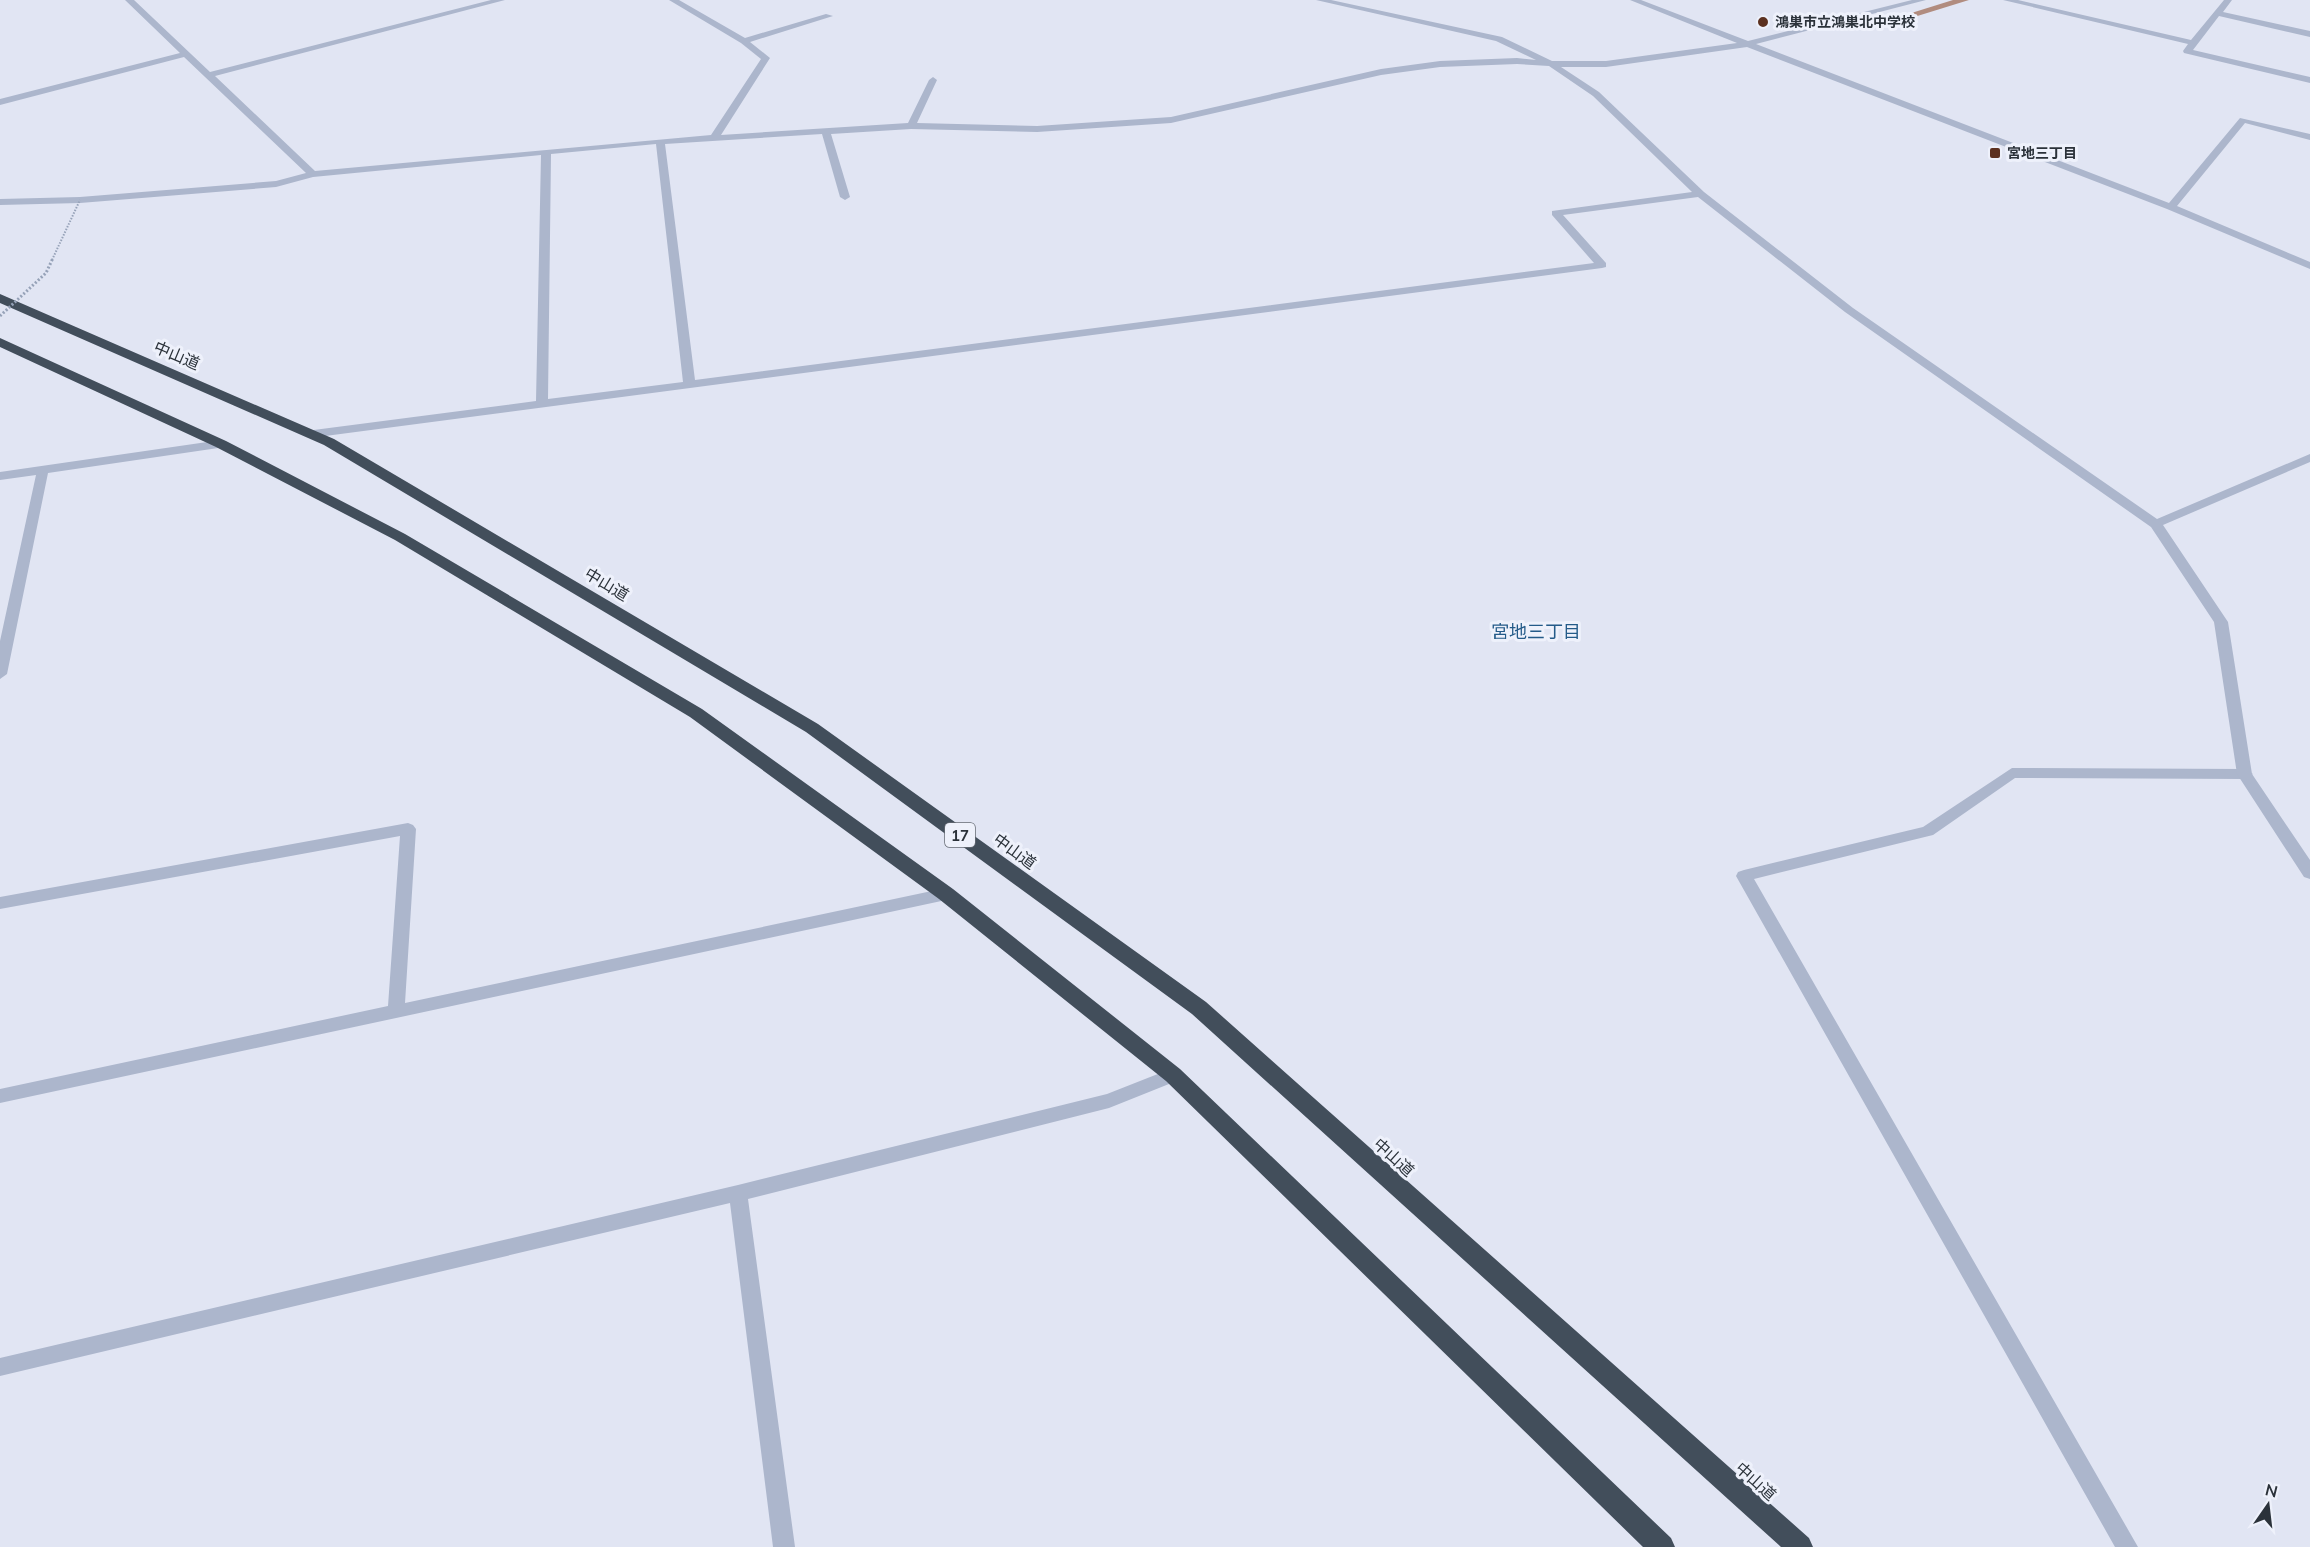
<svg xmlns="http://www.w3.org/2000/svg" width="2310" height="1547" font-family="Mulish,'Noto Sans JP',sans-serif">
  <style>
    .lines { fill: none; stroke-linecap: round; stroke-linejoin: round }
    .stream { fill: #b18c7f; fill-rule: evenodd }
    .lane { fill: #acb6cc; fill-rule: evenodd }
    .street { fill: #acb6cc; fill-rule: evenodd }
    .highway { fill: #424e5b; fill-rule: evenodd }
    .path-bridge-far1 { stroke: #96a2b8; stroke-width: 2; stroke-dasharray: 1.5 1.5; stroke-linecap: butt }
    .path-bridge { stroke: #96a2b8; stroke-width: 3; stroke-dasharray: 2 2; stroke-linecap: butt }
    .poi-dot { fill: #5c3120; stroke: #eef1fb; stroke-width: 2 }
    .labels { text-anchor: middle; dominant-baseline: central; stroke-width: 6; stroke-linejoin: round; paint-order: stroke }
    .far-poi-label { font-size: 14px; font-weight: bold; fill: #2b323a; stroke: #eef1fb; text-anchor: start }
    .shield { fill: #eef1fb; stroke: #666b74; stroke-width: 1.5 }
    .shield-label { font-size: 15px; font-weight: bold; fill: #2b323a }
    .street-label { font-size: 16px; fill: #2b323a; stroke: #eef1fb }
    .neighbourhood-label { font-size: 18px; fill: #245b89; stroke: #eef1fb }
  </style>
  <rect width="100%" height="100%" fill="#e1e5f3"/>
  <g class="lines">
    <!-- stream -->
    <path class="stream" d="M1953,0H1969L1898,22L1889,20Z"/>
    <!-- lane -->
    <path class="lane" d="M2012,768L2245,769L2253,774L2245,779L2015,778L1933,835L1754,879L2138,1547H2115L1736,876L1738,872L1744,870L1923,827Z"/>
    <!-- street -->
    <path class="street" d="M125,0H134L210,72L491,0H505L215,76L315,171L711,135L761,59L741,43L669,0H679L745,38L826,14L833,16L750,42L770,58L721,135L908,123L929,80L933,77L937,80L917,123L1037,126L1171,117L1381,69L1440,61L1517,58L1536,60L1496,41L1316,0H1331L1502,37L1552,61H1606L1737,43L1630,0H1641L1748,41L1912,0H1926L1756,44L2169,203L2240,118L2310,134V140L2245,123L2177,206L2310,262V269L2167,209L1747,47L1606,67H1561L1599,92L1704,192L1853,308L2157,519L2310,454V462L2163,525L2228,622L2252,774L2310,860V879L2304,877L2237,774L2214,622L2151,527L1845,312L1698,197L1563,215L1606,263V267L1602,268L310,438L304,434L306,431L536,401L541,155L313,177L276,187L80,203L0,205V199L80,197L276,181L306,173L184,57L0,105V99L180,53ZM1517,64L1549,66L1593,96L1692,192L1552,211V215L1594,263L695,380L665,144L822,134L840,197L845,200L850,197L831,134L911,129L1037,132L1171,123L1381,75L1440,67ZM656,144L683,382L548,399L551,154Z
      M2003,0H2018L2191,40L2224,0H2232L2223,12L2310,31V37L2219,16L2193,50L2310,77V83L2184,53L2183,51L2188,44Z
      M221,440L225,441V447L48,473L7,674L0,679V641L36,475L0,480V472Z
      M408,823L413,825L416,829L405,1003L946,888L952,890L954,894L952,898L946,900L0,1103V1089L388,1006L400,836L0,909V897Z
      M1173,1068L1179,1070L1182,1075L1179,1080L1109,1108L748,1199L795,1547H773L730,1203L0,1376V1358L738,1185L1107,1094Z"/>
    <!-- highway -->
    <path class="highway" d="M0,294L334,439L818,724L1206,1002L1809,1538L1813,1547H1781L1192,1014L806,732L324,445L0,303Z
      M0,338L226,441L405,534L702,709L953,889L1180,1069L1671,1538L1675,1547H1643L1166,1081L939,899L690,717L395,540L216,447L0,347Z"/>
    <!-- path-bridge-far1 -->
    <path class="path-bridge-far1" d="M52,260L80,200"/>
    <!-- path-bridge -->
    <path class="path-bridge" d="M0,316L46,273L53,258"/>
  </g>
  <!-- markers -->
  <g class="poi-dot">
    <circle cx="1763" cy="22" r="6"/>
    <rect x="1989" y="147" width="12" height="12" rx="3"/>
  </g>
  <g class="labels">
    <!-- far-poi labels -->
    <g class="far-poi-label">
      <text x="1775" y="22">鴻巣市立鴻巣北中学校</text>
      <text x="2007" y="153">宮地三丁目</text>
    </g>
    <!-- shield labels -->
    <rect class="shield" x="945" y="823" width="30" height="24" rx="4.5"/>
    <g class="shield-label">
      <text x="960" y="835">17</text>
    </g>
    <!-- street labels -->
    <g class="street-label">
      <text transform="translate(177 355) rotate(23)">中山道</text>
      <text transform="translate(607 584) rotate(31)">中山道</text>
      <text transform="translate(1015 851) rotate(36)">中山道</text>
      <text transform="translate(1394 1157) rotate(42)">中山道</text>
      <text transform="translate(1756 1481) rotate(42)">中山道</text>
    </g>
    <!-- neighbourhood labels -->
    <g class="neighbourhood-label">
      <text x="1536" y="631">宮地三丁目</text>
    </g>
  </g>
  <!-- north arrow -->
  <g transform="translate(2268 1505) rotate(14)" stroke="#eef1fb" stroke-width="4.5" paint-order="stroke">
  <path d="M0-4.5L10 22L0 15L-10 22Z" fill="#2b323a"/>
  <text y="-9" font-size="16" font-weight="bold" text-anchor="middle" fill="#2b323a">N</text>
  </g>
</svg>
